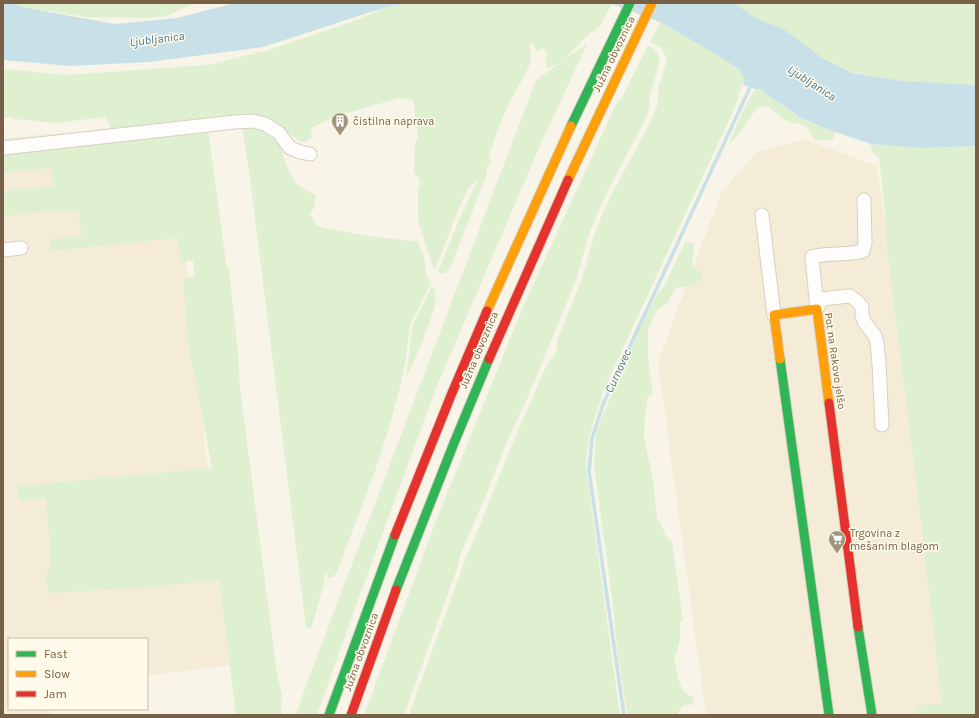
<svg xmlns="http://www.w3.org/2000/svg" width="979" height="718" font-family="Karla,sans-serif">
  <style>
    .residential { fill: #f4ecd7 }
    .green { fill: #def0d0 }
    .water { fill: #c8e0e8 }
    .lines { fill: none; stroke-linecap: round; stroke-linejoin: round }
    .stream { stroke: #c8e0e8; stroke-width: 3.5 }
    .street-casing { stroke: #d7d0c2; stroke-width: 15 }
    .fast-casing { stroke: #d8d1c4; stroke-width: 11 }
    .slow-casing { stroke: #d8d1c4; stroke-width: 11 }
    .jam-casing { stroke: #d8d1c4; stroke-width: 11 }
    .street { stroke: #fefdfb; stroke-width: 13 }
    .fast { stroke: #30b455; stroke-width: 9 }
    .slow { stroke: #ff9f0a; stroke-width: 9 }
    .jam { stroke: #e5322d; stroke-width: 9 }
    .labels { text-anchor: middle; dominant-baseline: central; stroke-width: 3; stroke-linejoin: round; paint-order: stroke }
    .street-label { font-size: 11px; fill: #776046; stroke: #fffae9 }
    .poi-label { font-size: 11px; fill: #776046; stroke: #fffae9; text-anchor: start }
    .water-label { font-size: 12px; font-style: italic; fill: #417794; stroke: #fffae9 }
  </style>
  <rect width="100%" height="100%" fill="#f8f4e7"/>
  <!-- residential -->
  <path class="residential" d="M172,124L219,580L230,666L147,675V639H9V709H51L52,715H3V138Z
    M804,139L877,166L953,715H706L658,362L722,191L757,152Z"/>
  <!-- green -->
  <path class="green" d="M14,3H194L166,16L149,18L86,17L22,7Z
    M408,3L612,4L600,26L589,34L563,60L587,44L542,141L436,388L357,603L317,715H296L308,680L536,80L560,63L548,68L545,66L547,53L543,48L538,52L532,43L529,45C531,52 532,58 529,66C525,76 518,86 513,96C503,115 494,137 489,159L491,160L486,170L487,174L450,268L446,273L441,274L438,272L462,213L478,180H476L468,189L460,206L435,269L433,267L418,221V191L420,185V179L414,173L415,145L418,137L413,100L399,98L341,115L312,127L311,139L305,142L299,141L271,120L261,116L253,115H236L112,131L106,117L54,123L15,119L10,117L3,118V69L67,75L207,65L266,51L365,17L380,9Z
    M734,3H976V85L905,82L852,73L831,63L812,52L782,28L757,19Z
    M660,22L712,52L739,69L744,78L735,107L605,387C596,414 586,439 586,468L620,715H409L466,557L478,530L511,447L546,366L556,353L558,338L582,279L593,239L603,212L613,192L651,121L657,106L659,86L667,59L664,53L659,46L650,42Z
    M648,45L657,53L660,60L650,96L649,111L643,124L607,192L589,234L576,280L527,399L505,446L484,500L461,553L457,569L404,715H364L436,521L523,307L618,100H621Z
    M755,89H760L801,118L835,132L833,139C826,141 817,143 812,136C809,132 810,129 805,126C801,123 795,124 790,122C781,119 775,111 767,106L758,108L754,112L740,133L728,145L747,102Z
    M242,126C247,126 255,125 260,126C281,132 283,162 292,177C298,188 307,189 316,196L314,208L310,214L316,225L323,228L369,236L418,242L423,253L427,277L431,282L410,325L405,364L399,391L388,431L376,468L337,572L333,577L327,578V574L324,573L325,580L311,629L306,627L250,178Z
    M208,130L226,262L229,270L238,353L240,388L277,674L283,701L281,702V715H236L219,580L144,588L49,593L46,576L51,564L46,498L19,501L17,492V486L212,468L188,342L184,289V279L195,276L193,261H187L181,264L177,238L50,251L49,240L81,236L79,211L40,212L3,216V191L53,187L51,168L3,173V154Z
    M871,144L921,148L976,146V715H916L915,706L942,703L917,488L888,257L884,201L879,158C875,154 870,151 871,144Z
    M685,242L694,243L692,267L702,273V278C694,286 687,286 676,288L668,302L658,309L648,329V358L653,394L648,396L645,417L644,437L653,481L657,518L662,526L666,537L672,541L683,621L680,623V639L675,657L674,663L676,665C677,677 680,693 693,697L694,704L683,706L678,712V715H627L617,647L612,598L594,465L596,432L613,391L638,333L657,294L664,287Z
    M432,286C436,291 436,297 435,304C434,314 412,369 406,377L413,325Z"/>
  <!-- water -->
  <path class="water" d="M3,3H14L22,7L115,24L177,18L235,3H406L380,9L263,47L149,62L70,66L3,60Z
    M607,3H734L757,19L782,28L822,58L852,73L902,81L976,85V146L921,148L871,144L835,132L801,118L760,89H755L743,85L744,78L739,69L712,52L660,22L612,4Z"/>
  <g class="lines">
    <!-- stream -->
    <path class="stream" d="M624,715L589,471L592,438L604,402L752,83"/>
    <!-- street casing -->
    <g class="street-casing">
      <path id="street" d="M3,148L235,122L253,121L265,124L279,133L290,148L300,152L310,154
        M762,215L774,315
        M3,250L21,248
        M817,309L821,299L850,296L857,301L862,307V316L865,323L875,336L877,343L879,364L882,425
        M817,309L812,257C828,252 846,256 863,251L865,243L864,200"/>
    </g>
    <!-- fast casing -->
    <g class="fast-casing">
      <path id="fast" d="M571,126L630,3
        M780,359L829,715
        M396,590L454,443L489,359
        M858,627L872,715
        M329,715L395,535"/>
    </g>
    <!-- slow casing -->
    <g class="slow-casing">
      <path id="slow" d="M568,180L652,3
        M487,311L571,126
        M780,359L774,315L817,309L829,403"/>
    </g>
    <!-- jam casing -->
    <g class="jam-casing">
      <path id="jam" d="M489,359L568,180
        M829,403L858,627
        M395,535L452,393L487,311
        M351,715L396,590"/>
    </g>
    <!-- street -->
    <use href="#street" class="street"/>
    <!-- fast -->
    <use href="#fast" class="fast"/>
    <!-- slow -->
    <use href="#slow" class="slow"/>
    <!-- jam -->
    <use href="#jam" class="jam"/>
  </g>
  <!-- icons -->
  <defs>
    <g id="building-pin" transform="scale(0.9)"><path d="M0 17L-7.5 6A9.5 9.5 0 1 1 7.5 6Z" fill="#a4947e" stroke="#fffae9"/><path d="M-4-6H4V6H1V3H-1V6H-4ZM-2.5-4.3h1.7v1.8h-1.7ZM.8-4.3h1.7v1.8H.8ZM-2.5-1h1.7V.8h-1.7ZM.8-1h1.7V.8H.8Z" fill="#fff"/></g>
    <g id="supermarket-pin" transform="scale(0.9)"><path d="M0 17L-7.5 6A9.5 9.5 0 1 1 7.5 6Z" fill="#a4947e" stroke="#fffae9"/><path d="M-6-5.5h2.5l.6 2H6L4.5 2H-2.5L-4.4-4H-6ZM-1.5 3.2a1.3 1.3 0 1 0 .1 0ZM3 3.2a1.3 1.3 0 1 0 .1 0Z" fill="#fff"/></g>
  </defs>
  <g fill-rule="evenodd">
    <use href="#building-pin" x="340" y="121"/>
    <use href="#supermarket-pin" x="837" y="539"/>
  </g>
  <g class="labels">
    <!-- street labels -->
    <g class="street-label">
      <text transform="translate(614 54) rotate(-64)">Južna obvoznica</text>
      <text transform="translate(479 350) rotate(-67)">Južna obvoznica</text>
      <text transform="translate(835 361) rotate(82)">Pot na Rakovo jelšo</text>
      <text transform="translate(361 652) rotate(-70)">Južna obvoznica</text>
    </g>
    <!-- poi labels -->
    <g class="poi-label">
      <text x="353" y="121">čistilna naprava</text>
      <text x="850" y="533">Trgovina z<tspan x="850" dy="13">mešanim blagom</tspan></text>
    </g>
    <!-- water labels -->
    <g class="water-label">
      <text transform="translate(157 39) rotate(-7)">Ljubljanica</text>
      <text transform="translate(812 83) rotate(33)">Ljubljanica</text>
      <text transform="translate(618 371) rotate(-65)">Curnovec</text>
    </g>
  </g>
  <!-- border -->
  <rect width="979" height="718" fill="none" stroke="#776046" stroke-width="8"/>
  <!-- legend -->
  <rect x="8" y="638" width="140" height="72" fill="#fffae9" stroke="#c9bca8"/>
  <rect x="16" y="651" width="20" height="6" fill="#30b455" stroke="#c9bca8"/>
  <text x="44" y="658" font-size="12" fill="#776046">Fast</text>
  <rect x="16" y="671" width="20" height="6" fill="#ff9f0a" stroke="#c9bca8"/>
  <text x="44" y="678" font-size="12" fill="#776046">Slow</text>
  <rect x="16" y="691" width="20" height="6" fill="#e5322d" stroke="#c9bca8"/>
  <text x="44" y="698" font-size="12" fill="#776046">Jam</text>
</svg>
